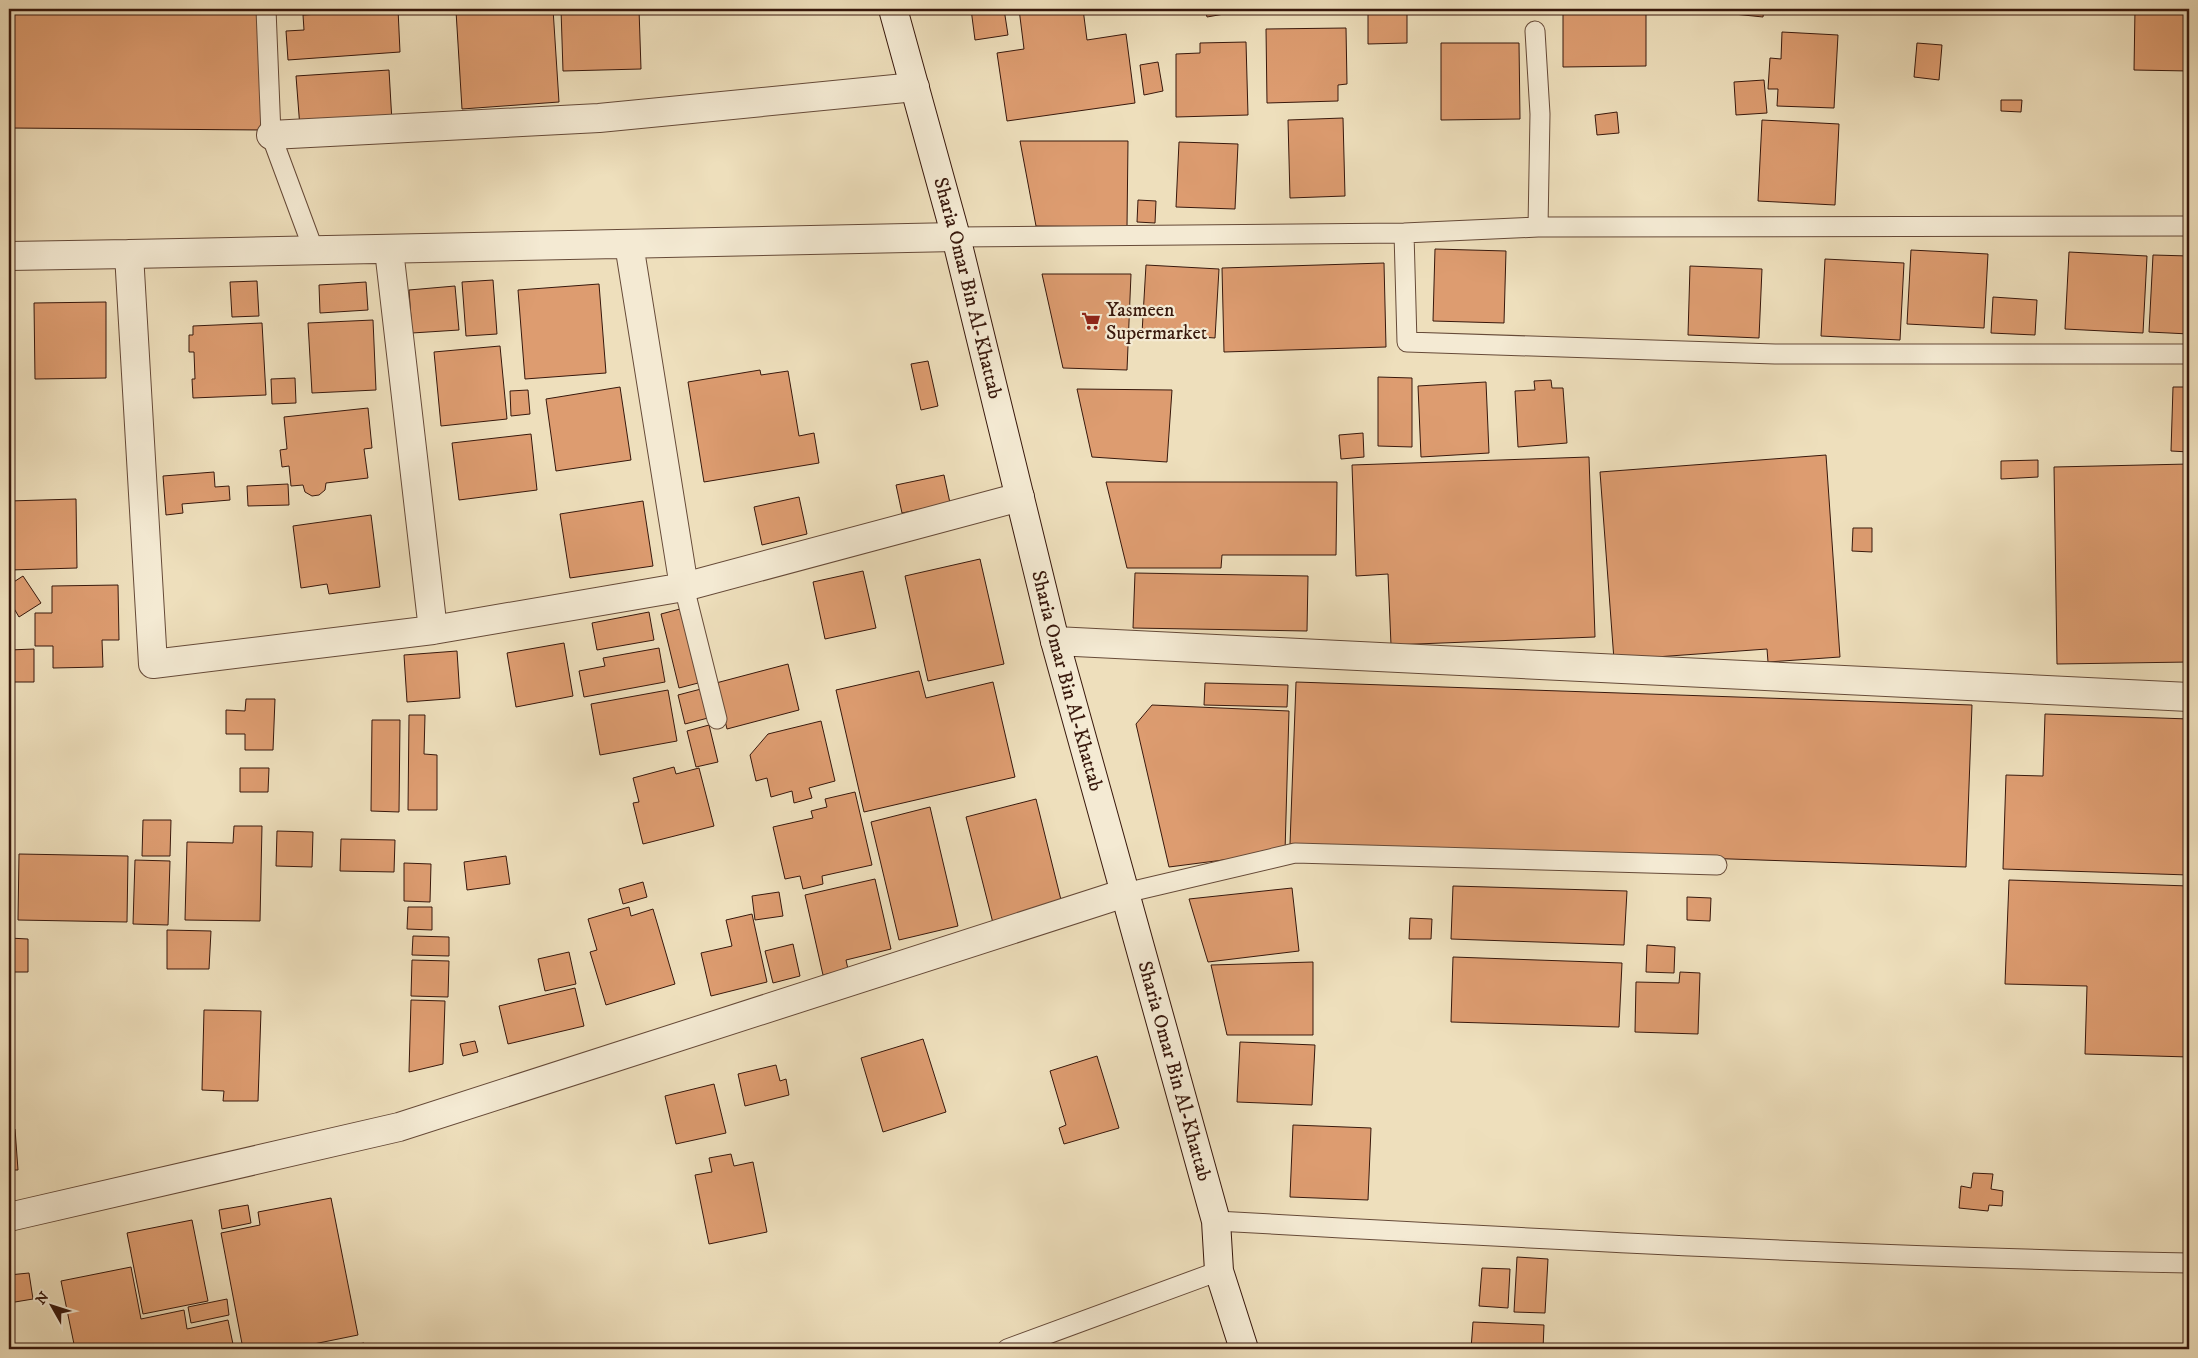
<svg xmlns="http://www.w3.org/2000/svg" width="2198" height="1358" font-family="'IM FELL DW Pica',serif">
  <style>
    .building { fill: #dd9c70; stroke: #38180c }
    .lines { fill: none; stroke-linecap: round; stroke-linejoin: round }
    .lane-casing { stroke: #664a38; stroke-width: 21 }
    .street-casing { stroke: #664a38; stroke-width: 30 }
    .secondary-casing { stroke: #38180c; stroke-width: 30 }
    .lane { stroke: #f4ead3; stroke-width: 19 }
    .street { stroke: #f4ead3; stroke-width: 28 }
    .secondary { stroke: #f4ead3; stroke-width: 28 }
    .labels { text-anchor: middle; dominant-baseline: central; stroke-width: 4.5; stroke-linejoin: round; paint-order: stroke }
    .street-label { font-size: 20px; fill: #38180c; stroke: #f4ead3 }
    .poi-label { font-size: 20px; fill: #38180c; stroke: #f4ead3; text-anchor: start }
  </style>
  <rect width="100%" height="100%" fill="#eedfbc"/>
  <filter id="stains"><feTurbulence type="fractalNoise" baseFrequency=".004" numOctaves="4"/><feColorMatrix values="0 0 0 0 .2 0 0 0 0 .09 0 0 0 0 .02 0 0 0 .5 -.17"/></filter>
  <radialGradient id="worn" r=".72"><stop offset=".6" stop-color="#630" stop-opacity="0"/><stop offset="1" stop-color="#630" stop-opacity=".3"/></radialGradient>
  <!-- building -->
  <path class="building" d="M9,9H263L262,130L9,128Z
    M398,9L400,52L288,60L286,31L304,30L303,15Z
    M482,9H553L559,102L462,109L456,11Z
    M561,9H639L641,69L563,71Z
    M971,9H1004L1008,35L975,40Z
    M1019,9H1083L1087,40L1126,34L1135,103L1007,121L997,53L1024,49Z
    M1205,9H1247V10L1207,17Z
    M1563,9H1646V66L1563,67Z
    M1725,9H1764L1763,17L1724,13Z
    M2135,9H2189V71L2134,70Z
    M1407,10V43L1368,44V11Z
    M1346,28L1347,84L1338,85V101L1267,103L1266,29Z
    M1782,32L1838,35L1834,108L1777,106L1778,89H1768L1770,58L1781,59Z
    M1246,42L1248,115L1176,117V54L1200,53V43Z
    M1441,43H1519L1520,119L1441,120Z
    M1917,43L1942,45L1939,80L1914,77Z
    M1158,62L1163,91L1144,95L1140,65Z
    M389,70L392,122L300,128L296,76Z
    M1764,80L1767,113L1736,115L1734,82Z
    M2001,100H2022L2021,112L2001,111Z
    M1617,112L1619,133L1597,135L1595,115Z
    M1343,118L1345,196L1290,198L1288,120Z
    M1762,120L1839,124L1835,205L1758,201Z
    M1020,141H1128L1127,227L1036,226Z
    M1179,142L1238,144L1235,209L1176,207Z
    M1138,200L1156,201L1155,223L1137,222Z
    M1435,249L1506,251L1504,323L1433,321Z
    M1911,250L1988,254L1984,328L1907,324Z
    M2069,252L2147,256L2143,333L2065,329Z
    M2153,255L2189,256V334L2149,332Z
    M1825,259L1904,263L1900,340L1821,336Z
    M1384,263L1386,347L1224,352L1222,268Z
    M1146,265L1219,269L1215,338L1142,333Z
    M1690,266L1762,269L1759,338L1688,335Z
    M1042,274H1131L1127,370L1063,368Z
    M493,280L497,334L466,336L462,282Z
    M257,281L259,316L232,317L230,282Z
    M366,282L368,310L320,313L319,285Z
    M599,284L606,373L525,379L518,290Z
    M455,286L459,330L412,333L409,290Z
    M1993,297L2037,300L2035,335L1991,333Z
    M106,302V378L35,379L34,303Z
    M373,320L376,390L312,393L308,323Z
    M262,323L266,395L193,398L192,379H195L194,352H189V335H193V326Z
    M500,346L507,419L441,426L434,352Z
    M928,361L938,406L921,410L911,364Z
    M760,370L761,375L788,371L799,436L814,433L819,463L704,482L688,382Z
    M1378,377L1412,378V447L1378,446Z
    M295,378L296,403L272,404L271,379Z
    M1551,380L1552,388H1563L1567,443L1518,447L1515,391L1535,390L1534,381Z
    M1486,382L1489,453L1421,457L1418,386Z
    M620,387L631,460L556,471L546,399Z
    M2173,387H2189V452L2171,451Z
    M1077,389L1172,390L1167,462L1092,457Z
    M528,390L530,414L511,416L510,391Z
    M368,408L372,448L364,449L368,478L326,483L325,490L319,495L312,496L305,492L303,485L291,486L289,466L282,467L280,450L287,449L284,417Z
    M1363,433L1364,457L1341,459L1339,435Z
    M531,434L537,490L459,500L452,443Z
    M1826,455L1840,657L1768,662L1767,649L1614,660L1600,472Z
    M1589,457L1595,637L1391,645L1388,574L1356,576L1352,465Z
    M2038,460V477L2001,479V461Z
    M2189,464V662L2057,664L2054,467Z
    M214,472L215,487L229,486L230,500L182,504L183,513L166,515L163,476Z
    M944,475L950,503L902,513L896,485Z
    M1106,482H1337L1336,555H1222L1221,568H1127Z
    M288,484L289,505L248,506L247,486Z
    M799,497L807,534L762,545L754,507Z
    M76,499L77,568L10,570L9,501Z
    M643,501L653,566L570,578L560,514Z
    M371,515L380,587L329,594L327,584L301,588L293,526Z
    M1853,528H1872V552L1852,551Z
    M980,559L1004,664L928,681L905,576Z
    M863,571L876,628L825,639L813,582Z
    M1135,573L1308,576L1307,631L1133,628Z
    M23,576L41,603L19,617L9,600V585Z
    M118,585L119,640H102L103,667L53,668V646H35V613H52V586Z
    M684,608L702,682L679,688L661,614Z
    M649,612L654,640L597,650L592,623Z
    M564,643L573,696L516,707L507,653Z
    M659,648L665,682L584,697L579,671L605,666L603,658Z
    M34,649V682H9V650Z
    M457,651L460,698L407,702L404,655Z
    M788,664L799,710L727,729L716,683Z
    M919,671L926,698L993,682L1015,777L864,812L836,690Z
    M1296,682L1972,705L1966,867L1290,844Z
    M1205,683L1288,685L1287,707L1204,705Z
    M701,689L708,718L685,724L678,695Z
    M668,690L677,741L600,755L591,704Z
    M246,699H275L273,750H245V734H226V710L245,711Z
    M1152,705L1289,711L1285,852L1169,867L1136,724Z
    M2045,714L2189,719V875L2003,869L2006,775L2043,776Z
    M409,715H425L424,754L437,755V810H408Z
    M372,720H400L399,812L371,811Z
    M821,721L835,781L809,788L812,798L794,803L792,791L771,797L767,778L756,781L750,755L768,734Z
    M709,725L718,762L696,767L687,731Z
    M674,767L676,774L699,768L714,826L643,844L633,803L639,802L633,778Z
    M240,768H269L268,792H240Z
    M855,792L872,865L822,876L823,884L803,889L800,876L785,879L773,827L813,818L811,811L827,807L825,799Z
    M1036,799L1063,908L994,927L966,817Z
    M930,807L958,926L899,940L871,822Z
    M143,820H171L170,856H142Z
    M234,826H262L260,921L185,920L187,842L233,843Z
    M277,831L313,832L312,867L276,866Z
    M341,839L395,840L394,872L340,871Z
    M19,854L128,856L127,922L18,920Z
    M506,856L510,884L467,890L464,862Z
    M135,860L170,861L168,925L133,924Z
    M404,863L431,864L430,902L404,901Z
    M875,879L891,949L846,960L848,969L823,975L805,895Z
    M2009,880L2189,886V1057L2085,1054L2087,986L2005,984Z
    M643,882L647,897L623,904L619,889Z
    M1453,886L1627,891L1624,945L1451,939Z
    M1292,888L1299,951L1208,962L1189,899Z
    M779,892L783,916L755,920L752,896Z
    M1687,897L1711,898L1710,921L1687,920Z
    M408,907H432V930L407,929Z
    M629,907L631,916L653,909L675,984L606,1005L590,952L597,950L588,919Z
    M752,914L767,982L711,996L701,953L732,946L726,920Z
    M1410,918L1432,919L1431,939H1409Z
    M167,930L211,931L209,969H167Z
    M413,936L449,937V956L412,955Z
    M9,938L28,939V972H9Z
    M793,944L800,976L773,983L765,951Z
    M1647,945L1675,947L1674,973L1646,972Z
    M569,952L576,984L545,991L538,959Z
    M1453,957L1622,963L1619,1027L1451,1022Z
    M412,960L449,961L448,997L411,996Z
    M1313,962V1035H1227L1211,965Z
    M1680,972L1700,973L1698,1034L1635,1032L1636,982L1679,983Z
    M575,988L584,1026L508,1044L499,1006Z
    M411,1000L445,1001L443,1064L409,1072Z
    M204,1010L261,1011L258,1101H223L224,1091L202,1090Z
    M923,1039L946,1112L883,1132L861,1058Z
    M475,1041L478,1052L463,1056L460,1044Z
    M1240,1042L1315,1045L1312,1105L1237,1102Z
    M1097,1056L1119,1128L1064,1144L1059,1128L1066,1125L1050,1071Z
    M776,1065L780,1081L786,1079L789,1095L745,1106L738,1074Z
    M714,1084L726,1133L676,1144L665,1096Z
    M1293,1125L1371,1128L1368,1200L1290,1197Z
    M9,1129H15L18,1170H9Z
    M731,1154L734,1166L753,1162L767,1232L709,1244L695,1175L712,1172L709,1158Z
    M1973,1173L1993,1174L1991,1189L2003,1191L2002,1206L1989,1205L1988,1211L1959,1208L1961,1186L1971,1188Z
    M331,1198L358,1335L289,1349H243L221,1233L260,1225L258,1212Z
    M248,1205L251,1223L222,1229L219,1210Z
    M192,1220L208,1301L143,1314L127,1233Z
    M1517,1257L1548,1259L1545,1313L1514,1312Z
    M131,1267L141,1319L184,1310L187,1329L228,1320L234,1349H75L61,1281Z
    M1482,1268L1510,1269L1508,1308L1479,1306Z
    M29,1273L33,1299L9,1303V1275Z
    M227,1299L229,1315L191,1323L188,1307Z
    M1473,1322L1544,1325L1543,1349H1471Z
    M364,1343L365,1349H329Z"/>
  <g class="lines">
    <!-- lane casing -->
    <g class="lane-casing">
      <path id="lane" d="M266,9L271,135L314,251
        M1535,31L1540,114L1538,227
        M1404,233L1407,342L1775,354H2189
        M956,237L1404,233L1538,227L2189,226
        M684,587L717,719
        M1125,893L1295,853L1717,865
        M1216,1221C1540,1239 1864,1257 2189,1263
        M1007,1349L1219,1271"/>
    </g>
    <!-- street casing -->
    <g class="street-casing">
      <path id="street" d="M271,135L599,118L915,87
        M629,244L684,587
        M389,250L433,630
        M129,254L956,237
        M9,256L129,254L153,664L433,630L684,587L1020,497
        M1055,641L2189,697
        M9,1217L399,1127L1125,893"/>
    </g>
    <!-- secondary casing -->
    <g class="secondary-casing">
      <g id="secondary">
        <path id="s1" d="M893,9L956,237L1055,641L1216,1221L1219,1271L1244,1349"/>
      </g>
    </g>
    <!-- lane -->
    <use href="#lane" class="lane"/>
    <!-- street -->
    <use href="#street" class="street"/>
    <!-- secondary -->
    <use href="#secondary" class="secondary"/>
  </g>
  <!-- icons -->
  <defs>
    <g id="supermarket-bare" transform="scale(1.5)"><path d="M-6-5.5h2.5l.6 2H6L4.5 2H-2.5L-4.4-4H-6ZM-1.5 3.2a1.3 1.3 0 1 0 .1 0ZM3 3.2a1.3 1.3 0 1 0 .1 0Z" fill="#8f2418" stroke="#f4ead3" stroke-width="2.5" paint-order="stroke"/></g>
  </defs>
  <g fill-rule="evenodd">
    <use href="#supermarket-bare" x="1091" y="321"/>
  </g>
  <g class="labels">
    <!-- street labels -->
    <g class="street-label">
      <text stroke="none"><textPath href="#s1" startOffset="289">Sharia Omar Bin Al-Khattab</textPath></text>
      <text stroke="none"><textPath href="#s1" startOffset="694">Sharia Omar Bin Al-Khattab</textPath></text>
      <text stroke="none"><textPath href="#s1" startOffset="1099">Sharia Omar Bin Al-Khattab</textPath></text>
    </g>
    <!-- poi labels -->
    <g class="poi-label">
      <text x="1106" y="310">Yasmeen<tspan x="1106" dy="23">Supermarket</tspan></text>
    </g>
  </g>
  <!-- margin -->
  <rect width="2198" height="1358" fill="none" stroke="#eedfbc" stroke-width="30"/>
  <rect x="10" y="10" width="2178" height="1338" fill="none" stroke="#38180c" stroke-width="2.5"/>
  <rect x="15" y="15" width="2168" height="1328" fill="none" stroke="#38180c"/>
  <!-- north arrow -->
  <g transform="translate(52 1306) rotate(309)" stroke="#f4ead3" stroke-width="4" paint-order="stroke">
  <path d="M0-4L9 19L0 12L-9 19Z" fill="#38180c"/>
  <text y="-8" font-size="14" font-weight="bold" text-anchor="middle" fill="#38180c">N</text>
  </g>
  <rect width="100%" height="100%" filter="url(#stains)"/>
  <rect width="100%" height="100%" fill="url(#worn)"/>
</svg>
